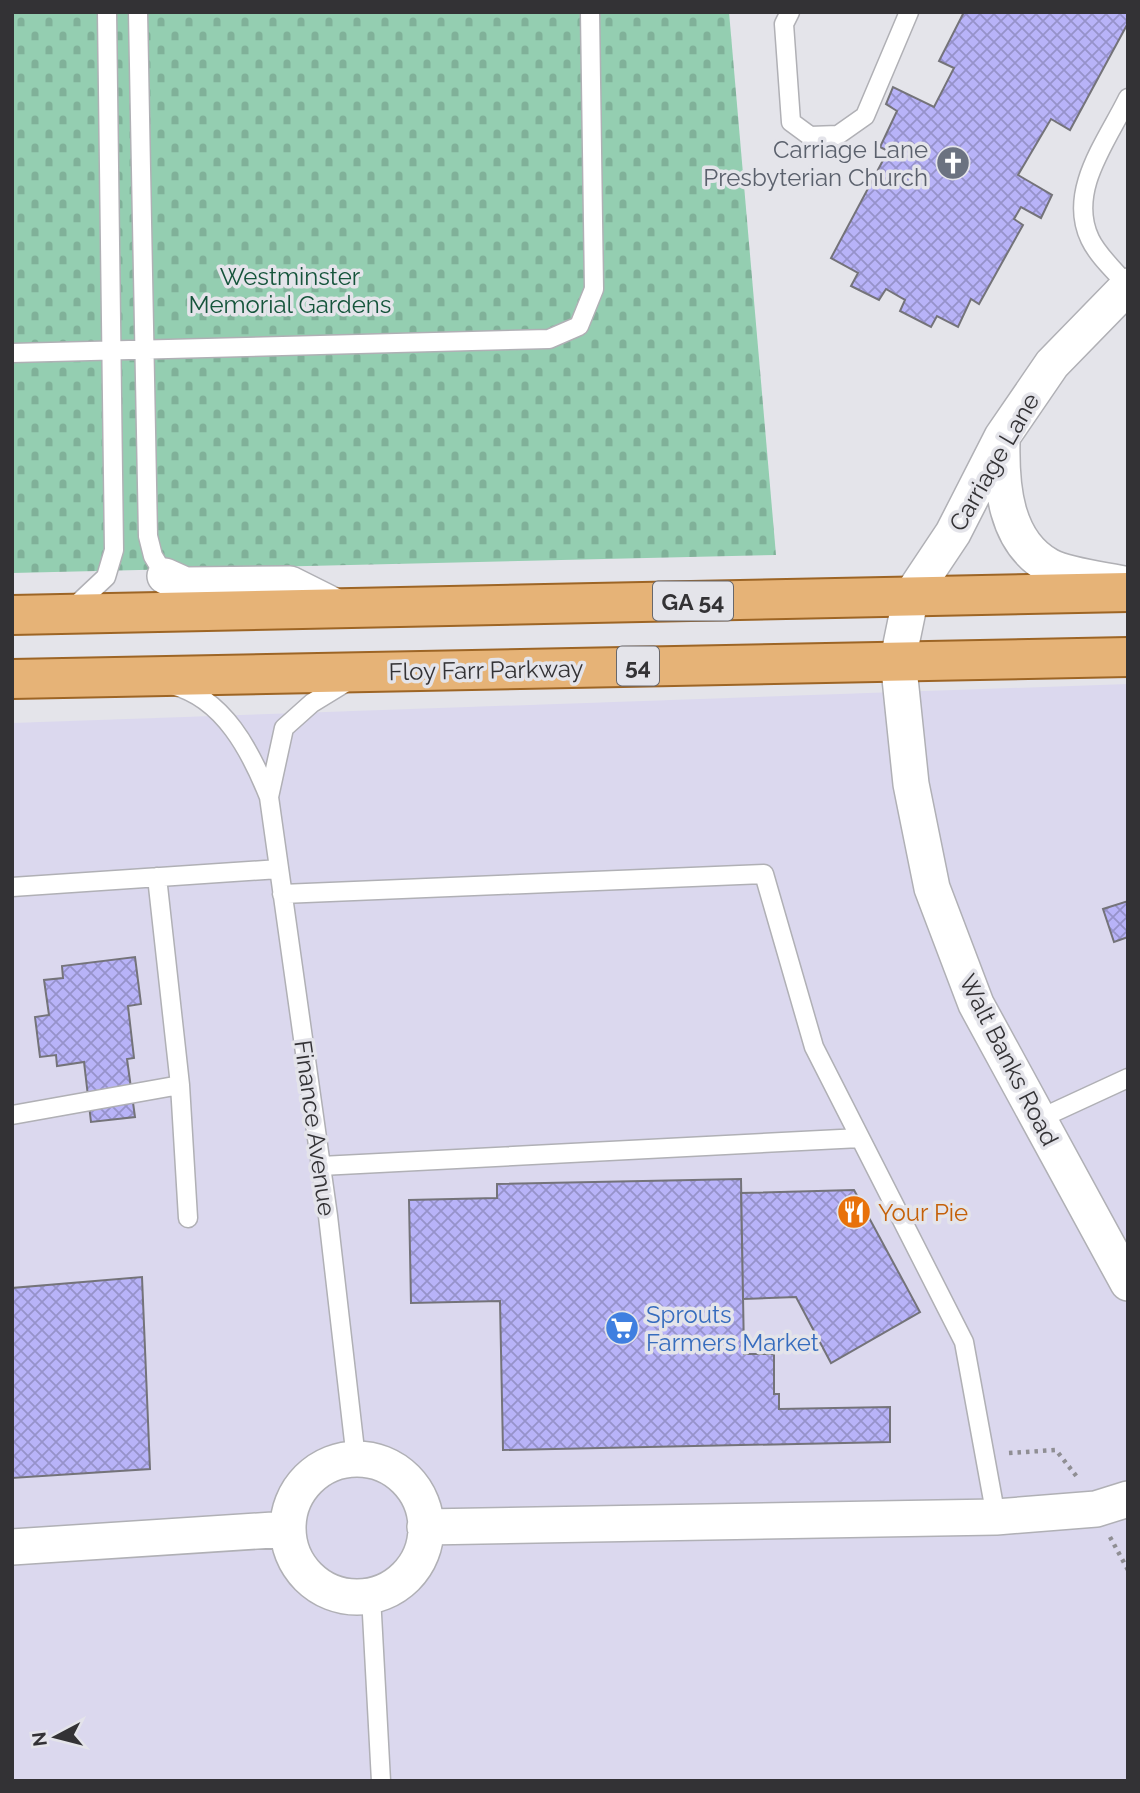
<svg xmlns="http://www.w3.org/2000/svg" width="1140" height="1793" font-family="Raleway,sans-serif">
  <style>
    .commercial { fill: #dbd8ee }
    .cemetery { fill: url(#cemetery-stones) }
    .building { fill: url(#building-cross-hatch); stroke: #747379; stroke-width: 2 }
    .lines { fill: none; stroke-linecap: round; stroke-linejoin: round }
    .service-casing { stroke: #b0b0b5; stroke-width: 21 }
    .minor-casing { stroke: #b0b0b5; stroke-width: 38 }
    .primary-casing { stroke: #9d6525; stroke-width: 42 }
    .path { stroke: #8f8e93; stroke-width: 4.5; stroke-dasharray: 3.5 5; stroke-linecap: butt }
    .service { stroke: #fff; stroke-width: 18 }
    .minor { stroke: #fff; stroke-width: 35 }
    .primary { stroke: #e6b377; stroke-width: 38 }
    .labels { text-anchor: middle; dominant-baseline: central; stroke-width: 7; stroke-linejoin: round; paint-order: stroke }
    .shield { fill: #e4e4ea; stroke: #68676b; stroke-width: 2 }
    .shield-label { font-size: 23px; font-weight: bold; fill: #333235 }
    .worship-label { font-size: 24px; fill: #5b616d; stroke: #e4e4ea; text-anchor: end }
    .park-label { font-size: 24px; fill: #15543b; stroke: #e4e4ea }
    .street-label { font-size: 24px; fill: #333235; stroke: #e4e4ea }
    .food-label { font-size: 24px; fill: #c56008; stroke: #e4e4ea; text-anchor: start }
    .shop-label { font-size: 24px; fill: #366cbe; stroke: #e4e4ea; text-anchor: start }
  </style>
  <defs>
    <pattern id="cemetery-stones" width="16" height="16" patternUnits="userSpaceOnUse" patternTransform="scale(1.75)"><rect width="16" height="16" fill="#94ceb1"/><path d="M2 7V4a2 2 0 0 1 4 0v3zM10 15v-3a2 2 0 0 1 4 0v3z" fill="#80b199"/></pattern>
    <pattern id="building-cross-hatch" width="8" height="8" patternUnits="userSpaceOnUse" patternTransform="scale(1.75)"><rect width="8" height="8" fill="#b8b3f8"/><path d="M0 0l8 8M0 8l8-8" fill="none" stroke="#9692ca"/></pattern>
  </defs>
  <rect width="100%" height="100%" fill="#e4e4ea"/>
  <!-- commercial -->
  <path class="commercial" d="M1128,684V1781H12V723Z"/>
  <!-- cemetery -->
  <path class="cemetery" d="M12,12H729L776,555L12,573Z"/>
  <!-- building -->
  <path class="building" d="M964,12H1128V23L1070,130L1051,119L1018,175L1052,195L1041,218L1021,207L1014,219L1023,225L979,304L971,299L958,327L937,316L931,327L900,311L905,300L886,289L879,300L851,286L858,273L831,258L888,151L880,147L897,111L886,104L893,87L934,107L954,68L939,61Z
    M1128,901V937L1114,942L1103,909Z
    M135,957L141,1004L128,1006L134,1058L127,1059L135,1117L91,1122L84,1062L57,1066L56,1055L40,1057L35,1017L49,1015L44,980L63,978L62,966Z
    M741,1179L744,1354H774V1394H779V1409L890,1407V1442L503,1450L500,1301L411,1303L409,1200L497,1198V1184Z
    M854,1190L920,1312L831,1363L796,1297L743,1299L741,1193Z
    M142,1277L150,1469L12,1478V1288Z"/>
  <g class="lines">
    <!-- service casing -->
    <g class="service-casing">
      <path id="service" d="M138,12L148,536L153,556L165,576
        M790,12L784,24L791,122L810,136L838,135L865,116L909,12
        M1128,286C1116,272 1098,256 1090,239C1067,191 1107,141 1128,98
        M12,353L549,339L579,326L594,289L590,12
        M72,609L106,577L114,550L107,12
        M172,685C224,698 251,752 269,797L284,728L312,703L348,681
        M269,797L328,1216L356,1459
        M157,877L180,1085L188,1218
        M12,887L279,869
        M282,894L764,874L814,1047L964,1342L996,1517
        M12,1115L180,1085
        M1037,1120L1128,1078
        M321,1166L860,1138
        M371,1596L381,1781"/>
    </g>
    <!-- minor casing -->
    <g class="minor-casing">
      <path id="minor" d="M1128,286L1052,364L1002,437L953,533L911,596L898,659L911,784L932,888L976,1004L1128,1283
        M1002,442C1001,485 1005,542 1049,566C1068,576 1106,580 1128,585
        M165,576L185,585L290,584L338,608
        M288 1528a69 69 0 1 1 138 0a69 69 0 1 1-138 0Z
        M425,1527L996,1517L1096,1509L1128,1499
        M12,1547L288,1529"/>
    </g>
    <!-- primary casing -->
    <g class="primary-casing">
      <path id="primary" d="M12,615L1128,592
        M12,679L1128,657"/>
    </g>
    <!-- path -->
    <path class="path" d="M1009,1453L1056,1450L1077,1477
      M1110,1537L1128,1570"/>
    <!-- service -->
    <use href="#service" class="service"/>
    <!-- minor -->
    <use href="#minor" class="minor"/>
    <!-- primary -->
    <use href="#primary" class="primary"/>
  </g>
  <!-- icons -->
  <defs>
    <g id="church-disc" transform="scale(1.75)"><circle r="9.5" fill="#6b7280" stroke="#e4e4ea"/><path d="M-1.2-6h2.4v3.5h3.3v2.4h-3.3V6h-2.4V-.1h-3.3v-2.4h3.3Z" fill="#fff"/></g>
    <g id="restaurant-disc" transform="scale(1.75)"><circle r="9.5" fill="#e8710a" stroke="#e4e4ea"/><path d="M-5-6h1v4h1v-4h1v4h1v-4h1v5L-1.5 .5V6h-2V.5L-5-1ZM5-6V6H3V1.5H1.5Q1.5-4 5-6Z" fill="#fff"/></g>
    <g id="supermarket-disc" transform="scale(1.75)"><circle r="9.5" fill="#3f7fe0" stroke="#e4e4ea"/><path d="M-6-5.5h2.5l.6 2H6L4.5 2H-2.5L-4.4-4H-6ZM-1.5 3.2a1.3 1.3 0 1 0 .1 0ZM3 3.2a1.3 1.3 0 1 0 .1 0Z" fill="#fff"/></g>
  </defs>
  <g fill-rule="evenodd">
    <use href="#church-disc" x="953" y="163"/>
    <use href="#restaurant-disc" x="854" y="1212"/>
    <use href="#supermarket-disc" x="622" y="1328"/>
  </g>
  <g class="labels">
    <!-- shield labels -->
    <g class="shield">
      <rect x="653" y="581.5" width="80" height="39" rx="5"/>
      <rect x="617" y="646.5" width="42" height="39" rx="5"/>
    </g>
    <g class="shield-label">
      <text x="693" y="601">GA 54</text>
      <text x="638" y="666">54</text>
    </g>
    <!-- worship labels -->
    <g class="worship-label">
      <text x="928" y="149">Carriage Lane<tspan x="928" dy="28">Presbyterian Church</tspan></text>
    </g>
    <!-- park labels -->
    <g class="park-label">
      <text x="290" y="276">Westminster<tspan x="290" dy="28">Memorial Gardens</tspan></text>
    </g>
    <!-- street labels -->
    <g class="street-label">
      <text transform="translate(994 462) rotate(-60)">Carriage Lane</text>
      <text transform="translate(486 670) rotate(-1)">Floy Farr Parkway</text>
      <text transform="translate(1009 1060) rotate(63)">Walt Banks Road</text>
      <text transform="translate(315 1128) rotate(82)">Finance Avenue</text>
    </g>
    <!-- food labels -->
    <g class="food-label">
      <text x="878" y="1212">Your Pie</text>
    </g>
    <!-- shop labels -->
    <g class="shop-label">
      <text x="646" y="1314">Sprouts<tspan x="646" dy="28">Farmers Market</tspan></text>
    </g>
  </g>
  <!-- border -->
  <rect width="1140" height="1793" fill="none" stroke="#333235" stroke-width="28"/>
  <!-- north arrow -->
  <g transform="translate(56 1737) rotate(263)" stroke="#e4e4ea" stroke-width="5" paint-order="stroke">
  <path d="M0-5L12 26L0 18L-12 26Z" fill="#333235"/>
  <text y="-10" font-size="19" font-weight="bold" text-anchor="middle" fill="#333235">N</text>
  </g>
</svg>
